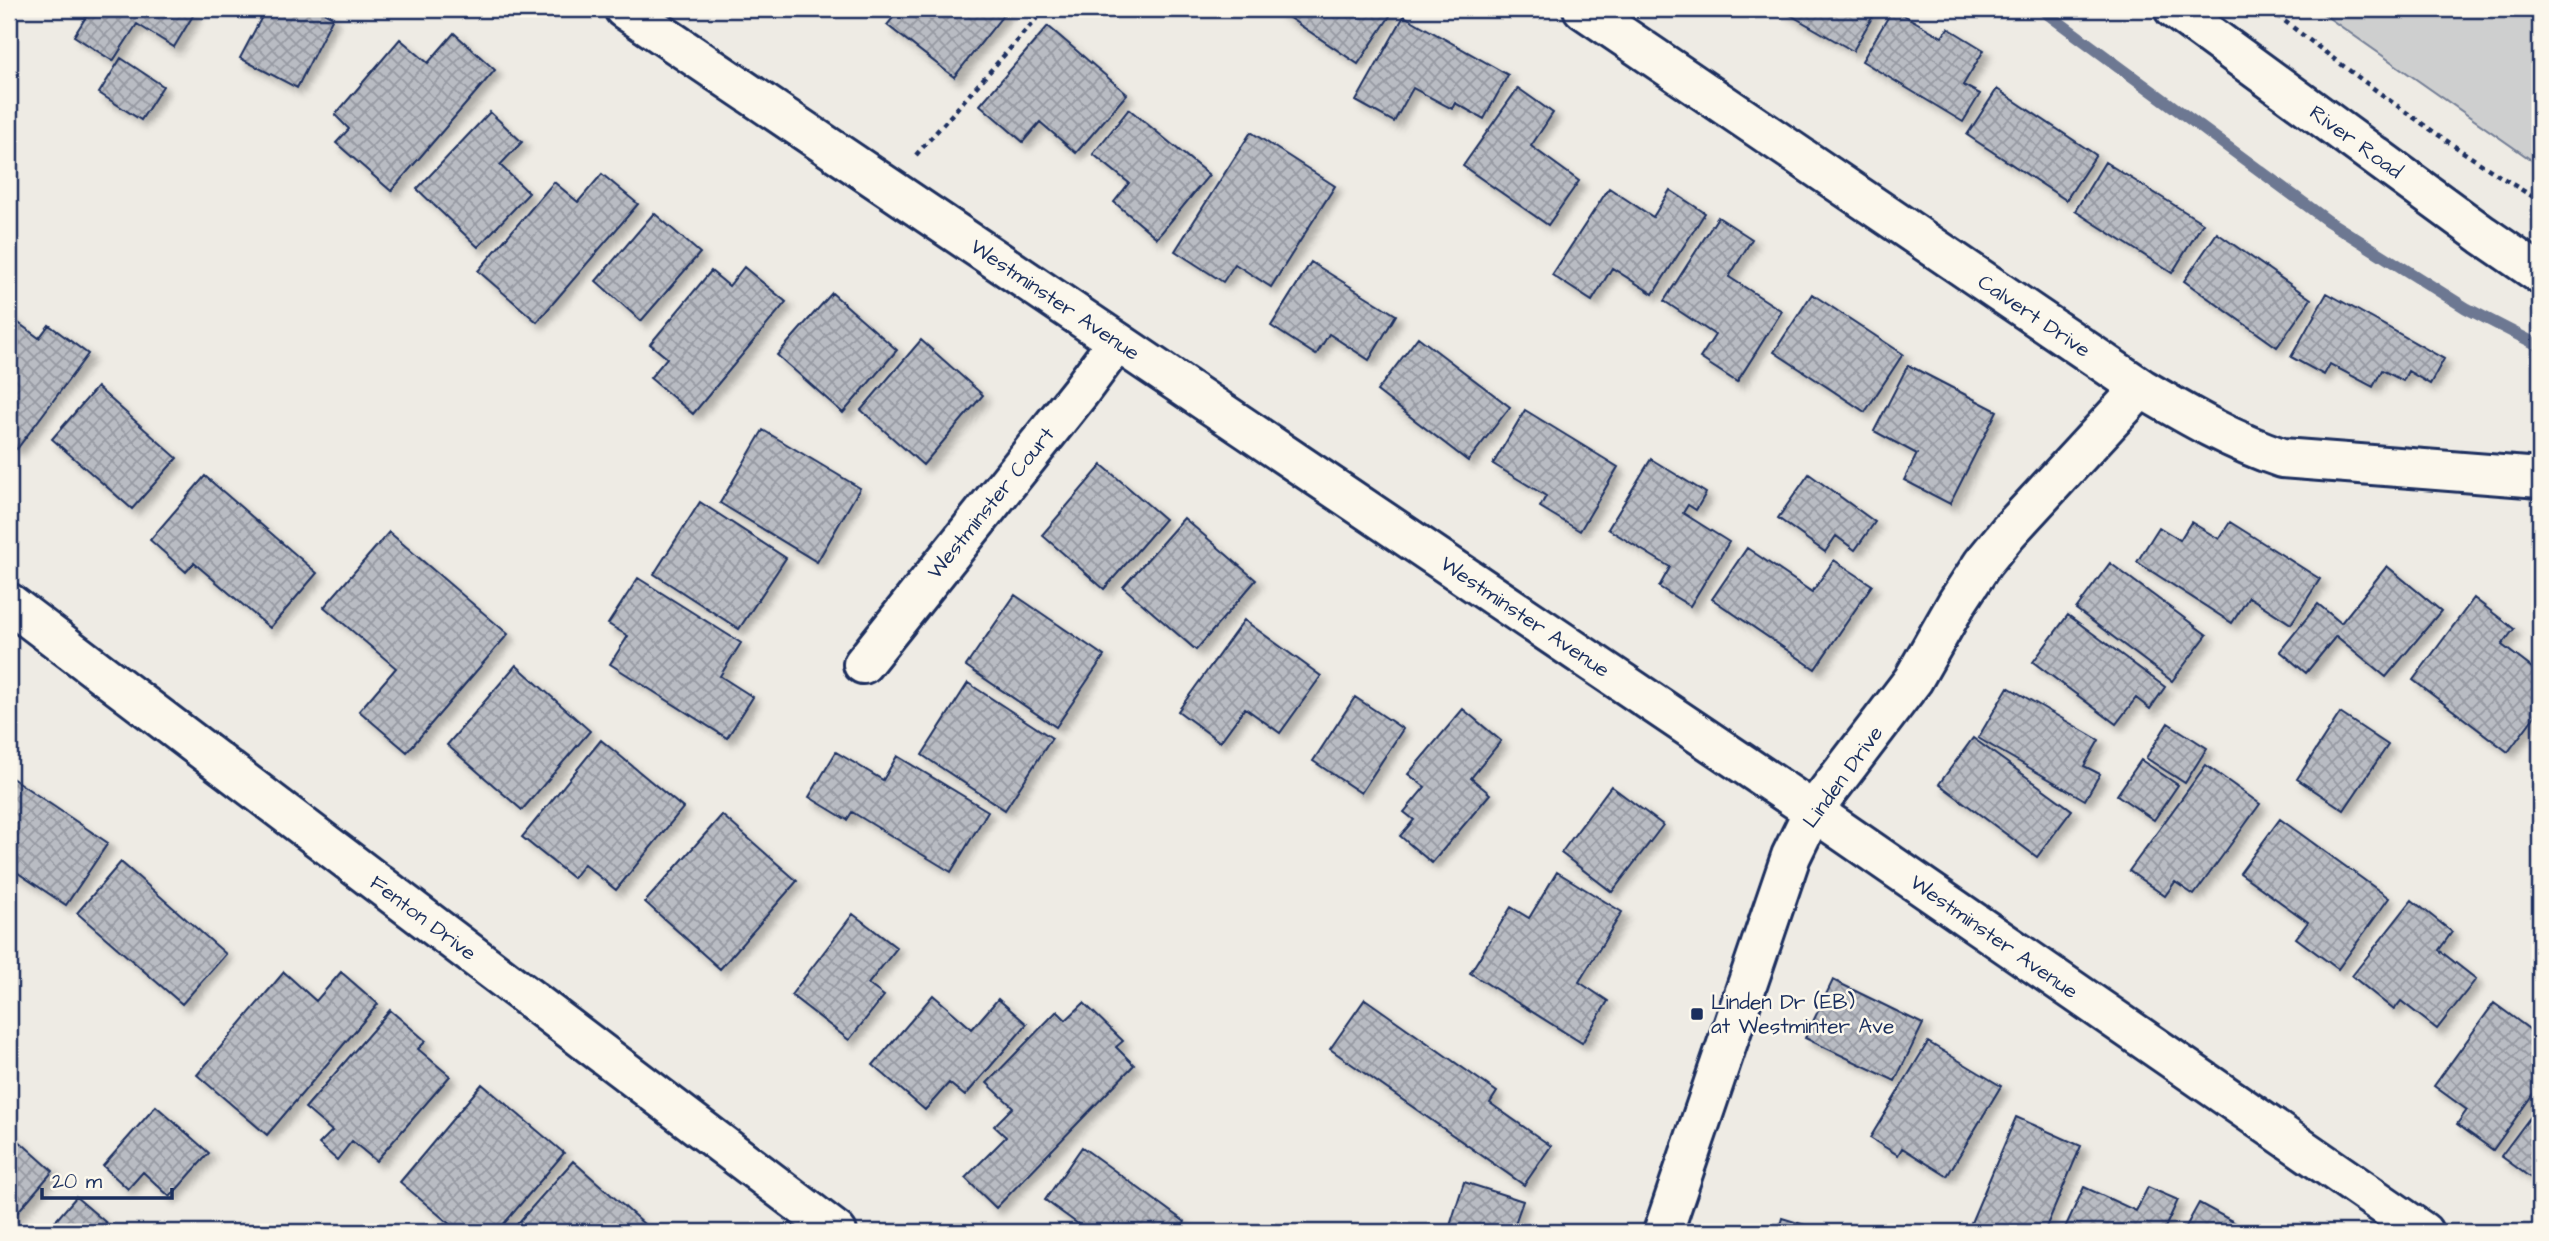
<svg xmlns="http://www.w3.org/2000/svg" width="2549" height="1241" font-family="'Architects Daughter',sans-serif">
  <style>
    .green { fill: #cecfcf; stroke: #747f96; stroke-width: 2 }
    .lines { fill: none; stroke-linecap: round; stroke-linejoin: round }
    .stream { stroke: #6d7892; stroke-width: 12 }
    .building { fill: url(#building-cross-hatch); stroke: #1b2f5e; stroke-width: 2; filter: url(#shadow) }
    .minor-casing { stroke: #1b2f5e; stroke-width: 44 }
    .tertiary-casing { stroke: #1b2f5e; stroke-width: 44 }
    .path { stroke: #1b2f5e; stroke-width: 4.5; stroke-dasharray: 5 5; stroke-linecap: butt }
    .minor { stroke: #fbf7ec; stroke-width: 38 }
    .tertiary { stroke: #fbf7ec; stroke-width: 38 }
    .poi-dot { fill: #1b2f5e; stroke: #fbf7ec; stroke-width: 2.5 }
    .labels { text-anchor: middle; dominant-baseline: central; stroke-width: 5; stroke-linejoin: round; paint-order: stroke }
    .street-label { font-size: 21px; fill: #1b2f5e; stroke: #fbf7ec }
    .poi-label { font-size: 21px; fill: #1b2f5e; stroke: #fbf7ec; text-anchor: start }
  </style>
  <defs>
    <pattern id="building-cross-hatch" width="8" height="8" patternUnits="userSpaceOnUse" patternTransform="scale(1.75)"><rect width="8" height="8" fill="#b9bcc3"/><path d="M0 0l8 8M0 8l8-8" fill="none" stroke="#9699a2"/></pattern>
    <filter id="shadow"><feDropShadow dx="6" dy="6" stdDeviation="3.5" flood-color="#0004"/></filter>
  </defs>
  <rect width="100%" height="100%" fill="#eeebe4"/>
  <filter id="ink" filterUnits="userSpaceOnUse"><feTurbulence type="fractalNoise" baseFrequency=".0143" numOctaves="2"/><feDisplacementMap in="SourceGraphic" scale="14" xChannelSelector="R" yChannelSelector="G"/><feConvolveMatrix kernelMatrix="1 2 1 2 8 2 1 2 1" color-interpolation-filters="sRGB"/></filter>
  <g filter="url(#ink)">
    <!-- green -->
    <path class="green" d="M2316,9H2540V166Z"/>
    <g class="lines">
      <!-- stream -->
      <path class="stream" d="M2041,9L2328,221L2466,308L2540,346"/>
    </g>
    <!-- building -->
    <path class="building" d="M91,9H197L174,47L137,24L113,61L74,36Z
      M266,9H318L333,17L297,88L240,58Z
      M900,9H1008L954,77L887,25Z
      M1276,9H1393L1394,10L1358,64Z
      M1780,9H1877L1853,51Z
      M1893,9L1942,37L1948,28L1984,50L1963,85L1980,94L1963,122L1862,61Z
      M1404,16L1508,75L1484,119L1455,103L1452,109L1413,88L1394,122L1356,101Z
      M1048,26L1127,94L1076,153L1040,122L1023,142L980,105Z
      M454,33L495,70L391,191L336,143L349,129L335,115L400,39L428,63Z
      M121,58L163,86L141,120L99,93Z
      M1518,88L1553,113L1531,146L1579,181L1548,225L1463,166Z
      M1997,89L2096,155L2066,200L1967,135Z
      M1129,109L1209,175L1157,238L1114,202L1129,183L1093,154Z
      M490,112L522,142L500,165L529,193L478,247L417,189Z
      M1251,132L1335,186L1271,287L1235,264L1223,282L1175,251Z
      M2105,162L2203,223L2172,273L2075,211Z
      M602,174L638,204L537,322L478,271L554,182L578,202Z
      M1609,188L1653,217L1670,190L1705,213L1653,294L1612,268L1592,301L1552,275Z
      M654,213L700,253L641,321L596,281Z
      M1718,217L1752,239L1729,277L1782,311L1737,382L1700,358L1715,335L1664,301Z
      M2217,233L2311,299L2277,347L2184,281Z
      M1311,262L1396,315L1369,360L1329,334L1316,355L1271,326Z
      M744,267L786,302L693,414L650,378L667,358L650,344L711,271L729,286Z
      M832,293L897,350L843,413L777,355Z
      M2327,293L2444,359L2430,384L2408,371L2403,381L2382,370L2373,387L2330,364L2324,375L2291,357Z
      M1812,294L1903,354L1865,412L1774,352Z
      M9,316L39,338L49,325L88,354L17,449L9,443Z
      M1418,337L1510,407L1468,461L1377,391Z
      M921,340L983,395L923,465L861,410Z
      M1908,365L1997,411L1950,504L1904,480L1917,454L1874,431Z
      M97,387L177,458L132,509L52,439Z
      M1525,410L1618,467L1580,531L1540,507L1546,496L1493,464Z
      M763,430L860,488L817,562L720,503Z
      M1651,459L1706,493L1696,510L1688,505L1683,513L1729,542L1690,606L1659,587L1670,567L1608,529Z
      M1102,465L1165,519L1104,589L1042,535Z
      M1809,474L1875,522L1855,550L1836,536L1825,552L1778,518Z
      M205,476L317,573L270,628L194,563L186,572L150,540Z
      M700,502L786,558L739,629L654,574Z
      M1184,518L1256,580L1196,650L1123,587Z
      M2191,522L2219,539L2230,522L2320,579L2291,624L2249,597L2232,623L2137,562L2159,527L2180,540Z
      M389,532L508,634L407,752L359,711L396,668L324,607Z
      M1747,548L1812,592L1834,560L1872,585L1815,669L1712,599Z
      M2110,563L2207,635L2172,681L2076,609Z
      M2387,566L2441,611L2386,677L2336,636L2306,673L2280,651L2318,604L2341,623Z
      M638,578L741,643L720,676L753,697L727,738L610,664L628,636L608,624Z
      M1015,595L1104,656L1056,727L966,666Z
      M2474,598L2514,629L2502,645L2540,674V709L2508,752L2413,680Z
      M2068,615L2165,687L2150,709L2136,698L2116,724L2033,662Z
      M1244,620L1321,676L1280,733L1245,708L1220,742L1178,711Z
      M516,665L590,731L522,810L447,745Z
      M968,683L1052,738L1005,810L922,755Z
      M2008,687L2099,740L2084,766L2100,774L2085,800L1978,738Z
      M1355,697L1403,729L1361,793L1313,761Z
      M1463,709L1501,741L1471,778L1490,794L1432,863L1400,836L1414,820L1404,812L1425,787L1408,774Z
      M2340,713L2388,745L2344,810L2297,779Z
      M2168,723L2207,748L2185,783L2146,758Z
      M1973,738L2072,810L2037,857L1939,784Z
      M601,740L683,808L616,890L584,864L573,878L522,837Z
      M836,752L883,780L897,756L988,811L951,872L852,812L847,820L809,797Z
      M2141,760L2178,785L2154,820L2117,795Z
      M2206,765L2260,804L2194,895L2175,882L2165,896L2129,871Z
      M9,776L108,843L66,905L9,867Z
      M1611,786L1663,825L1612,892L1561,853Z
      M722,815L797,881L720,969L645,902Z
      M2280,819L2389,898L2338,969L2296,938L2308,922L2240,873Z
      M121,862L226,954L182,1004L77,913Z
      M1557,872L1622,912L1579,982L1608,1001L1582,1043L1470,973L1511,907L1529,918Z
      M2412,900L2452,932L2439,950L2476,979L2437,1029L2401,1001L2394,1010L2352,976Z
      M853,914L897,948L868,984L884,996L849,1040L791,995Z
      M284,972L316,1001L341,972L378,1004L267,1135L197,1075Z
      M1833,980L1923,1024L1895,1081L1805,1038Z
      M933,995L972,1029L998,999L1027,1024L965,1096L949,1083L925,1110L873,1065Z
      M1365,999L1497,1092L1490,1103L1551,1146L1524,1185L1330,1049Z
      M1084,1003L1123,1041L1116,1047L1134,1065L996,1208L965,1178L1006,1137L994,1126L1013,1107L987,1083L1057,1011L1066,1020Z
      M2494,1003L2540,1037V1084L2493,1150L2457,1124L2467,1110L2434,1086Z
      M390,1010L426,1041L418,1049L450,1076L376,1161L352,1141L337,1160L319,1144L332,1131L305,1108Z
      M1928,1042L2001,1086L1947,1176L1902,1148L1898,1155L1870,1138Z
      M482,1084L564,1153L497,1232H459L400,1182Z
      M2540,1104V1183L2539,1184L2501,1156Z
      M156,1106L209,1153L170,1197L143,1172L128,1189L103,1166Z
      M2016,1117L2081,1146L2044,1232H1967Z
      M9,1132L53,1171L9,1222Z
      M1082,1147L1185,1222L1178,1232H1089L1045,1200Z
      M573,1161L653,1232H510Z
      M1464,1182L1523,1201L1512,1232H1448Z
      M2084,1187L2136,1211L2148,1187L2178,1200L2163,1232H2063Z
      M76,1197L117,1232H46Z
      M2199,1203L2252,1232H2183Z
      M1782,1218L1828,1232H1778Z"/>
    <g class="lines">
      <!-- minor casing -->
      <g class="minor-casing">
        <path id="minor" d="M1583,9L2141,388C2187,415 2231,441 2282,458L2540,478
          M9,603L837,1232
          M863,664L1080,392L1117,342
          M1813,811L1913,680L1958,601L1983,563L2009,531L2141,388"/>
      </g>
      <!-- tertiary casing -->
      <g class="tertiary-casing">
        <path id="tertiary" d="M624,9L1813,811L2423,1232
          M2174,9L2483,235L2540,274
          M1663,1232L1791,856L1813,811"/>
      </g>
      <!-- path -->
      <path class="path" d="M2269,9C2357,77 2445,144 2540,201
        M916,155L1045,9"/>
      <!-- minor -->
      <use href="#minor" class="minor"/>
      <!-- tertiary -->
      <use href="#tertiary" class="tertiary"/>
    </g>
  </g>
  <!-- markers -->
  <rect class="poi-dot" x="1690" y="1007" width="14" height="14" rx="3.5"/>
  <g class="labels">
    <!-- street labels -->
    <g class="street-label">
      <text transform="translate(2356 142) rotate(36)">River Road</text>
      <text transform="translate(1055 300) rotate(34)">Westminster Avenue</text>
      <text transform="translate(2034 316) rotate(34)">Calvert Drive</text>
      <text transform="translate(991 503) rotate(-51)">Westminster Court</text>
      <text transform="translate(1525 617) rotate(34)">Westminster Avenue</text>
      <text transform="translate(1843 777) rotate(-54)">Linden Drive</text>
      <text transform="translate(423 918) rotate(37)">Fenton Drive</text>
      <text transform="translate(1994 937) rotate(35)">Westminster Avenue</text>
    </g>
    <!-- poi labels -->
    <g class="poi-label">
      <text x="1711" y="1002">Linden Dr (EB)<tspan x="1711" dy="24">at Westminter Ave</tspan></text>
    </g>
  </g>
  <!-- margin -->
  <rect width="2549" height="1241" fill="none" stroke="#fbf7ec" stroke-width="35"/>
  <rect x="18" y="18" width="2514" height="1206" fill="none" stroke="#1b2f5e" stroke-width="2.5" filter="url(#ink)"/>
  <!-- scale -->
  <path d="M42 1188v10h130v-10" fill="none" stroke="#1b2f5e" stroke-width="3.5"/>
  <text x="52" y="1188" font-size="21" fill="#1b2f5e" stroke="#fbf7ec" stroke-width="5" paint-order="stroke">20 m</text>
</svg>
